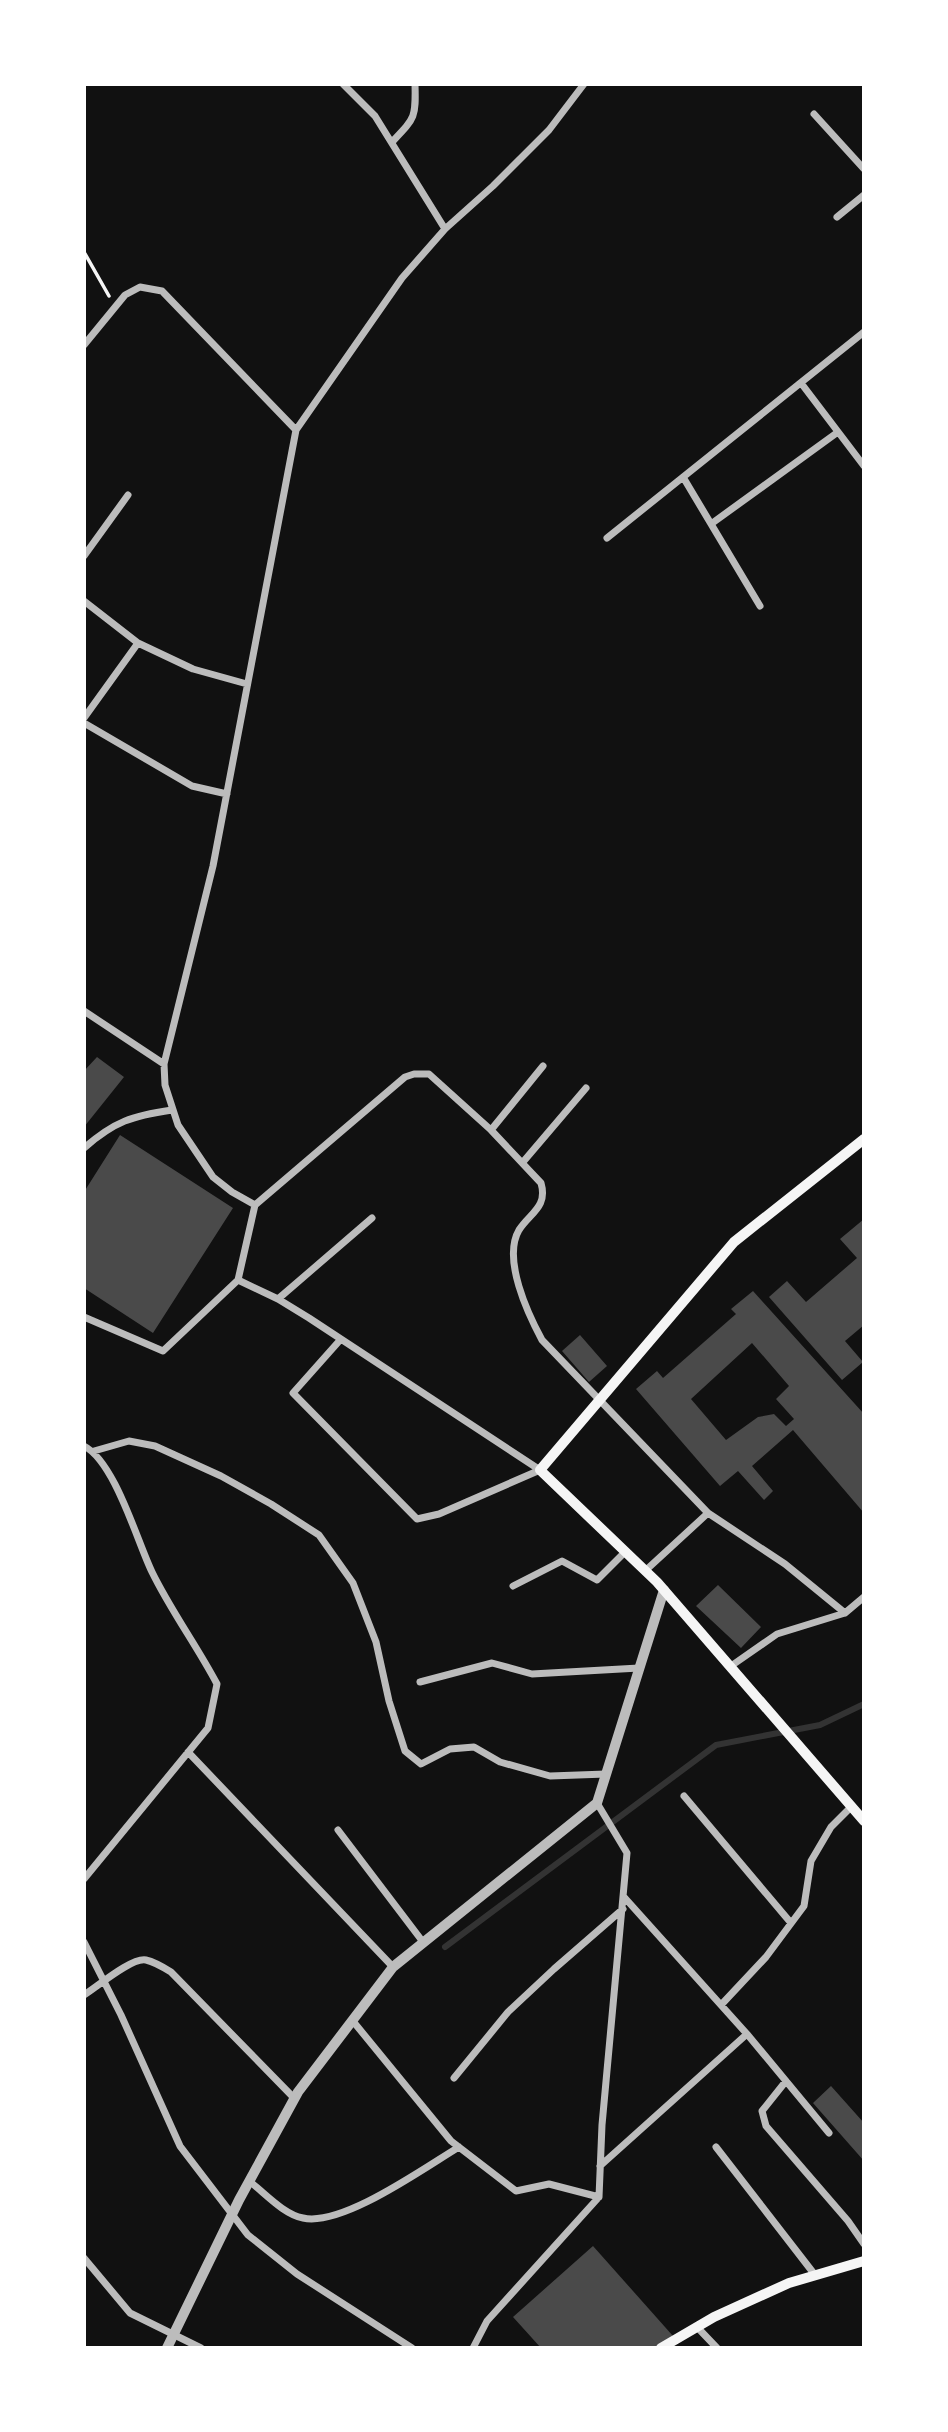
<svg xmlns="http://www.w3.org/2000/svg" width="948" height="2432" font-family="'PT Serif',serif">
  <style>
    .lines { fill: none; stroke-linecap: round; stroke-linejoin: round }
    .stream { stroke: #333; stroke-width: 6 }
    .building { fill: #4a4a4a; fill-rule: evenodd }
    .path { stroke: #f5f5f5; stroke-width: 3.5 }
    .minor { stroke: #bcbcbc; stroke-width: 7 }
    .tertiary { stroke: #bcbcbc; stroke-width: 10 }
    .secondary { stroke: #f5f5f5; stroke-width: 10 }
  </style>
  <rect width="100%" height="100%" fill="#111"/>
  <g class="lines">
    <!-- stream -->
    <path class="stream" d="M445,1947L716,1745L820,1725L864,1704"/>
  </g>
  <!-- building -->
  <path class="building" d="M97,1057L124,1077L84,1127V1071Z
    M120,1135L233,1208L153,1333L84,1288V1192Z
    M864,1219V1325L845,1341L863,1362L842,1380L769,1297L787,1281L806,1302L857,1258L840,1239Z
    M753,1291L864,1414V1513L793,1430L752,1466L773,1491L764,1500L738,1471L720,1486L636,1389L657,1371L663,1378L736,1314L731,1309ZM752,1343L789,1386L776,1399L794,1419L786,1426L774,1414L758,1417L726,1440L691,1399Z
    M580,1335L607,1366L589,1382L562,1351Z
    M718,1585L761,1627L741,1648L696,1606Z
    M831,2086L864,2123V2161L813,2103Z
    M593,2246L673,2336L659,2348H541L513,2317Z"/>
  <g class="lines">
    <!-- path -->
    <path class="path" d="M84,252L109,296"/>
    <!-- minor -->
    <path class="minor" d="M343,84L375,116L445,229
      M814,114L864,169
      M392,142C415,118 416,118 415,84
      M837,217L864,195
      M84,345L125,295L140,287L162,291L296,430
      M801,383L864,466
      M683,477L760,606
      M711,524L838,432
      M607,538L864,332
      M84,556L128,495
      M84,601L138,643L193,669L247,684
      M84,718L138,643
      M84,723L192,786L227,794
      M84,1011L164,1064
      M491,1130L543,1066
      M84,1148C115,1121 132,1116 172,1110
      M523,1162L586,1088
      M255,1205L405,1077L414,1074H429L491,1130L541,1183C548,1207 530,1213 519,1230C502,1259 528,1314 542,1340L708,1513L785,1564L845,1613
      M238,1280L278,1299L309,1318L540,1470
      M278,1299L372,1218
      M84,1317L163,1351L238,1280L255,1205L232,1192L213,1177L178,1125L165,1085L164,1064L213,866L296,430L402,278L445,229L493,186L549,130L584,84
      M341,1339L293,1393L417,1519L439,1514L540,1470
      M84,1446C115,1462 137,1541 152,1572C171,1611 197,1646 217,1684L208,1728L84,1879
      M94,1451L129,1441L155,1446L221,1476L271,1504L319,1535L353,1583L376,1642L389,1701L405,1751L421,1764L450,1749L474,1747L500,1762L550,1776L606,1774
      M645,1571L708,1513
      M513,1586L562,1561L597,1580L625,1552
      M731,1666L777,1634L845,1613L864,1597
      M420,1682L492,1663L532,1674L639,1668
      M188,1752L393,1967
      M684,1796L791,1923
      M338,1830L423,1942
      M624,1897L747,2034L829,2133
      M84,1942L121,2015L180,2146L248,2235L297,2274L412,2348
      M84,1995C97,1987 132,1957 146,1960C155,1962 163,1967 171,1972L295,2099
      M721,2005L766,1957L804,1906L811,1861L831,1827L852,1806
      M352,2020L451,2141L516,2191L549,2184L599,2197
      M454,2078L508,2012L554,1969L623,1909
      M786,2081L762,2111L766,2126L848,2221L864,2244
      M716,2147L815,2275
      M600,2166L747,2034
      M249,2181C265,2193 283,2214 303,2218C342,2227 424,2168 459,2147
      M84,2258L130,2313L201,2348
      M697,2327L717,2348
      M473,2348L487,2321L599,2197L602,2125L627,1853L597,1803"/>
    <!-- tertiary -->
    <path class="tertiary" d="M167,2348L239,2200L298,2092L393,1967L597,1803L664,1590"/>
    <!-- secondary -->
    <path class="secondary" d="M864,1139L734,1242L540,1470L657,1582L864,1821
      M661,2348L714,2317L789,2283L864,2261"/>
  </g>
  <!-- border -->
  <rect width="948" height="2432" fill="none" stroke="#ffffff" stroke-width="172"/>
</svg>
